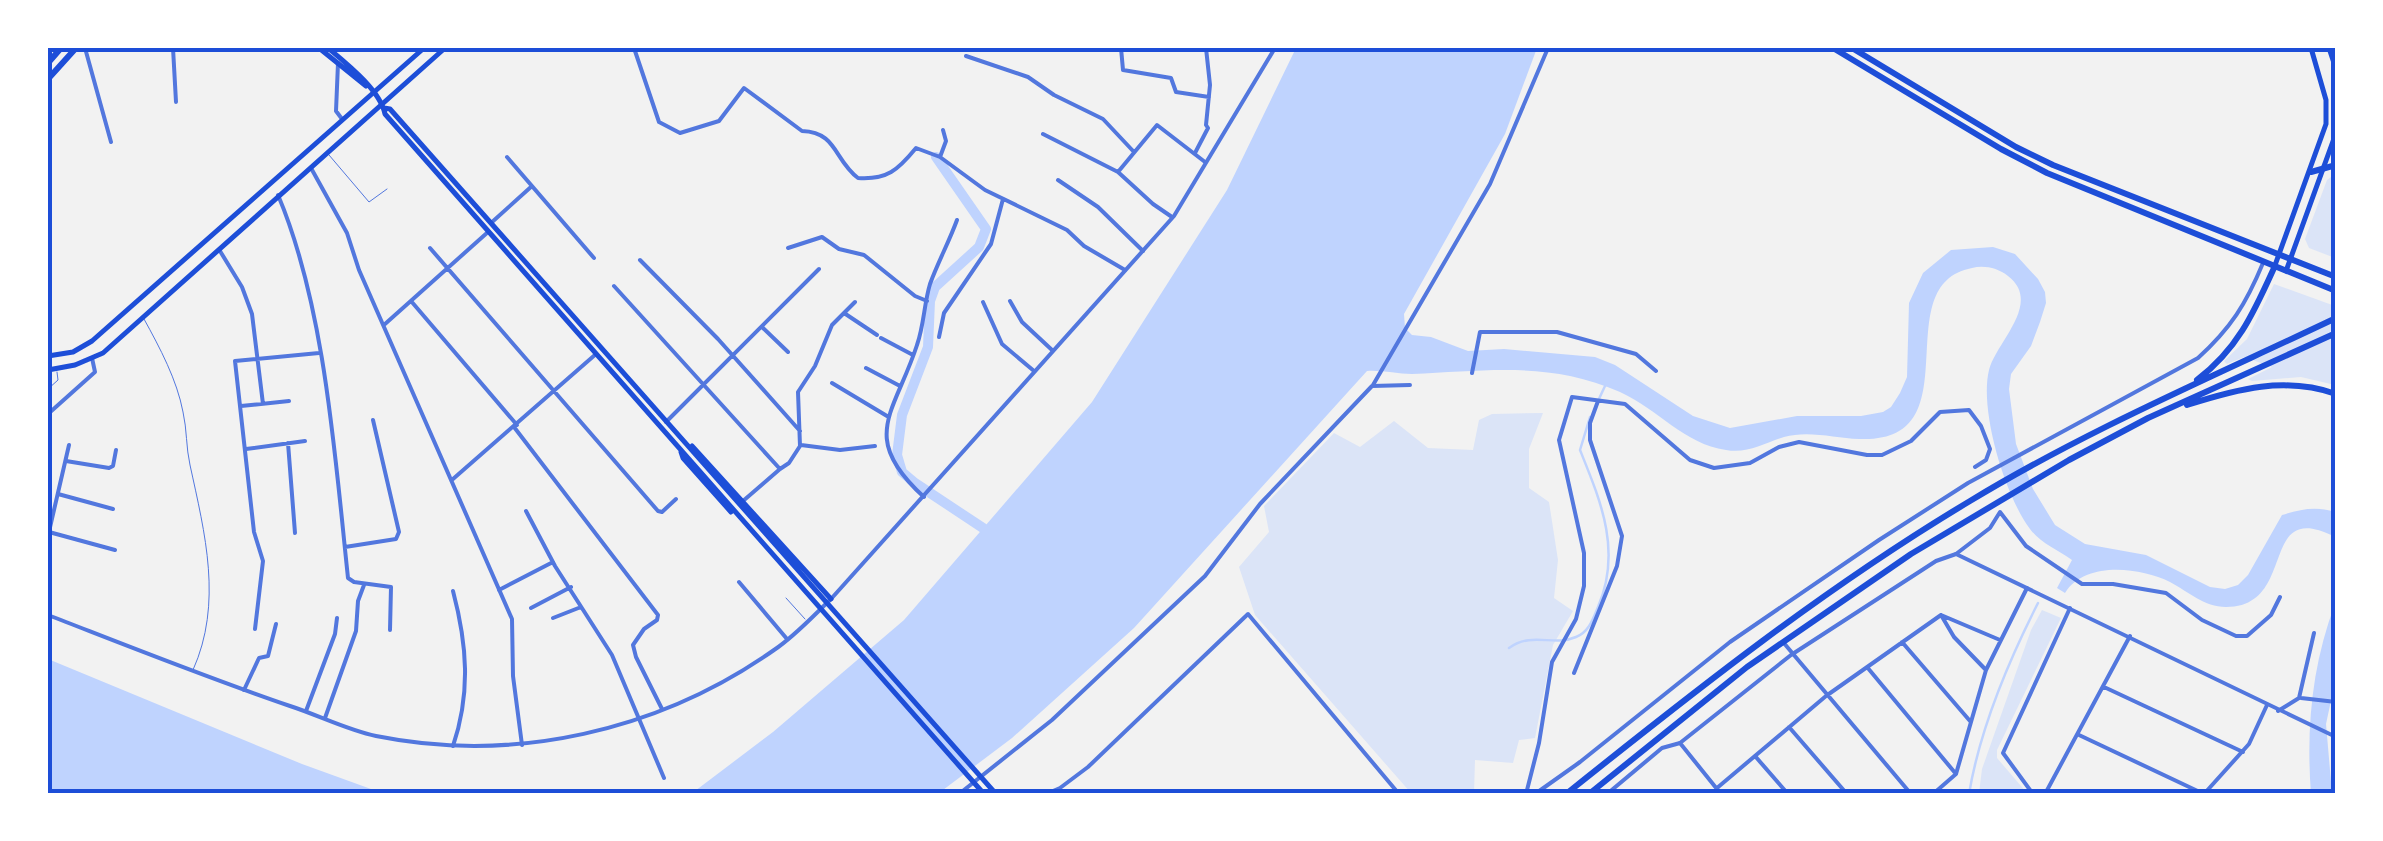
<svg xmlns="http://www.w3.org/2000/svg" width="2383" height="841" font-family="Manrope,sans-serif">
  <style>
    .green { fill: #dbe4f7 }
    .water { fill: #bfd3fe }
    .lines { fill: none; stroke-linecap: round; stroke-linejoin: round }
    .stream { stroke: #bfd3fe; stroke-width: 2.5 }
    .river { stroke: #bfd3fe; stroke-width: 10 }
    .service { stroke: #5277de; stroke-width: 1 }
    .minor { stroke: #5277de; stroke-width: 4 }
    .tertiary { stroke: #5277de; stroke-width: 4 }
    .secondary { stroke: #1d4ed8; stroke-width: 5 }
    .primary { stroke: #1d4ed8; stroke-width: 5 }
    .trunk { stroke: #1d4ed8; stroke-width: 6 }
    .neatline { fill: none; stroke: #1d4ed8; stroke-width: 4 }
  </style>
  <rect width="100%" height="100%" fill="#f2f2f2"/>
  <!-- green -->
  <path class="green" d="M2335,174V258L2309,248L2305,239L2327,180Z
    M2274,284L2335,306V385L2301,377L2252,381L2248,379L2272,367L2244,357L2227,364L2224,361L2247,339Z
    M1543,413L1529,449V488L1549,502L1558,560L1554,598L1573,611L1553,645L1535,738L1519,740L1513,763L1475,760L1474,793H1411L1255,615L1239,567L1269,532L1264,506L1334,433L1360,447L1394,421L1428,448L1473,450L1479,420L1492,414Z
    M2042,610L2061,618L1997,750V758L2027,793H1979L1982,769L2031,630Z"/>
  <!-- water -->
  <path class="water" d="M1296,48H1537L1505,134L1404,314L1405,328L1412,335L1431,337L1468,351L1504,349L1595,357L1615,365L1693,416L1730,428L1797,416H1861L1883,412L1891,407L1900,393L1907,377L1909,303L1923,273L1951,250L1993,247L2015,254L2038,279L2045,292L2046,303L2040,322L2031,346L2011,374L2009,389L2016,444L2033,489L2055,525L2085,544L2146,555L2210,587L2225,589L2238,585L2248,575L2282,515C2301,509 2316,506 2335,512V537C2257,497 2299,607 2226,607C2204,607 2189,592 2170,582C2139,567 2085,561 2065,593L2057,588L2072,560C2058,550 2040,543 2030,529C2005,496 1979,410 1989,370C1996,342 2043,303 2008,276C1998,268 1984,265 1972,268C1883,285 1977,444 1859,439C1835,438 1808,430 1784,437C1764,443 1748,454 1726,450C1684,444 1658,409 1620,392C1549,361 1488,371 1412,374C1397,374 1382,370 1367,371L1134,628L1012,738L939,793L691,794L773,732L904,620L1092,402L1227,190Z
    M2335,604V682L2326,724L2332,793L2311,794C2306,728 2312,665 2335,604Z
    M48,659L302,764L382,793H48Z"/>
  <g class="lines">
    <!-- stream -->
    <path class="stream" d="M1598,401L1605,386
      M1509,648C1533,631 1553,647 1576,637C1589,632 1593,619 1598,607C1622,551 1601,502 1580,450L1590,417
      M1969,794C1980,728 2008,662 2038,603"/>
    <!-- river -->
    <path class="river" d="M936,157L986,229L979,247L935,287L930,301L928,347L902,415L897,455L902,472L915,483L983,528"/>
    <!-- service -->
    <path class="service" d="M329,155L369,202L387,189
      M144,319C160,348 177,380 183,412C187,429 186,448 190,465C205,534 223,603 193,670
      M48,389L58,380L57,372
      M786,598L805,619"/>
    <!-- minor -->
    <path class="minor" d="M85,48L111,142
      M173,48L176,102
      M634,48L659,122L680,133L719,121L744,88L802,131C837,132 834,160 858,178C887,180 898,170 916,148L940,157L985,190L1067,230L1084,246L1125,270
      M1121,48L1123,70L1171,78L1176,92L1209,97
      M966,56L1028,77L1054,95L1103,119L1134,152
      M338,63L336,111L342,119
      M1043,134L1118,172
      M1195,153L1208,128L1206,125L1210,85L1206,48
      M507,157L594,258
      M940,157L946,141L943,130
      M311,168L347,233L359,270L512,619L513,676L522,745
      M1058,180L1098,207L1143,251
      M278,195C325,306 335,457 348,578L354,582L391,587L390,630
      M1172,217L1153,204L1118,172L1157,125L1205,162
      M491,223L532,186
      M430,248L658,511L662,512L676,499
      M788,248L822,237L839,249L864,255L915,296L927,301
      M220,251L242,287L252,314L263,404
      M640,260L718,339L800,431
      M614,286L780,469L789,463L800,446L798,392L815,366L832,325L855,302
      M411,301L517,425
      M1010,301L1022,322L1052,350
      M983,302L1002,344L1034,371
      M844,313L877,335
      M385,324L488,232
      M763,328L788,352
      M939,337L944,313L991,244L1003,199
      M881,338L913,355
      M866,368L900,386
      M1472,373L1480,332H1557L1636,354L1656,371
      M832,383L887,416
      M1373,385L1490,184L1548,48
      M241,406L289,401
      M48,414L95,372L92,358
      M666,422L819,269
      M514,427L658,615L657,620L644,629L633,645L636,657L662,709
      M288,443L295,533
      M801,445L840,450L875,446
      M246,449L305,441
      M66,461L109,468L113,466L116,450
      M453,479L596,354
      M58,494L113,509
      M924,497C858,437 895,413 917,345C924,325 924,304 930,284C938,262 949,242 957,220
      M743,501L780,469
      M526,511L555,566L612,655L664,778
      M49,532L115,550
      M48,536L69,445
      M345,547L396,539L399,532L373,420
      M1956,554L1990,528L2000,512L2026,546L2082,584H2113L2166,593L2202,620L2236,636H2247L2271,615L2280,597
      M739,582L787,639
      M499,590L553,562
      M453,591C467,644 471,693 453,746
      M531,608L571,587
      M1941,615L1954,637L1985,669
      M1941,615L2000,640
      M553,618L581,607
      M255,629L263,561L254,532L235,361L319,353
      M1783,642L1911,794
      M1902,642L1970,721
      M1867,667L1956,774
      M1574,673L1617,566L1622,536L1590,440V423L1598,401
      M2104,687L2243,752
      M244,690L259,658L268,656L276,624
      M2301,698L2336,702
      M306,711L335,634L337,618
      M2278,711L2299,698L2314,633
      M325,718L356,631L358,601L364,585
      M1789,727L1847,794
      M2079,735L2204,794
      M1755,756L1788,794
      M1717,788L1826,696L1941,615
      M959,794L1052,720L1205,576L1260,504L1372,386L1410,385
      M1046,794L1060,788L1088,767L1248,614L1399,794
      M1526,794L1539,743L1552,662L1576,619L1584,586V553L1559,440L1572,397L1625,404L1690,460L1714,468L1750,463L1779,447L1799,442L1867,455H1882L1911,441L1940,412L1969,410L1981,426L1990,449L1986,460L1975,467
      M1535,794L1580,762L1730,642L1879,540L1968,483L2198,358C2231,328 2246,304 2263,263
      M1607,794L1662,748L1680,743
      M1933,794L1956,774L1986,670L2027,588
      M2033,794L2003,753L2070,608
      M2045,794L2130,636
      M2204,794L2249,744L2267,705"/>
    <!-- tertiary -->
    <path class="tertiary" d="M48,615C128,646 208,678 290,706C318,715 347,730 376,736C514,764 659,731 774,650C795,636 813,616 831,599L1174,216L1275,48
      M1721,794L1680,743L1791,655L1936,561L1956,554L2336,737"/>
    <!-- secondary -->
    <path class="secondary" d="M319,48L366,86
      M328,48C347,64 380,90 385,114L984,794
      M384,108L390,109L996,794
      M692,446L831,599
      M681,452L683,458L731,512"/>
    <!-- primary -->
    <path class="primary" d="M2329,48L2336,69
      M2274,268L2326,124V100L2311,48
      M2286,271L2336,133
      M48,356L73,352L92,341L424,48
      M48,370L75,365L103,353L445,48"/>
    <!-- trunk -->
    <path class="trunk" d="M1833,48L2001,149L2047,173L2336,291
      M1852,48L2016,147L2053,165L2336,277
      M48,63L61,48
      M48,79L76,48
      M2311,172L2336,165
      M2197,380C2238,349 2254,312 2274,268
      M2187,405C2237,389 2285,376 2336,394
      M1566,794C1696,690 1826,587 1970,501C2087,430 2212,377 2336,318
      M1589,794L1747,667L1911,554L2069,460L2148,418L2336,333"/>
  </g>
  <!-- border -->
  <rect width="2383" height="841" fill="none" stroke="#ffffff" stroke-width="100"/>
  <rect x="50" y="50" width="2283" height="741" class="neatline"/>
</svg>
